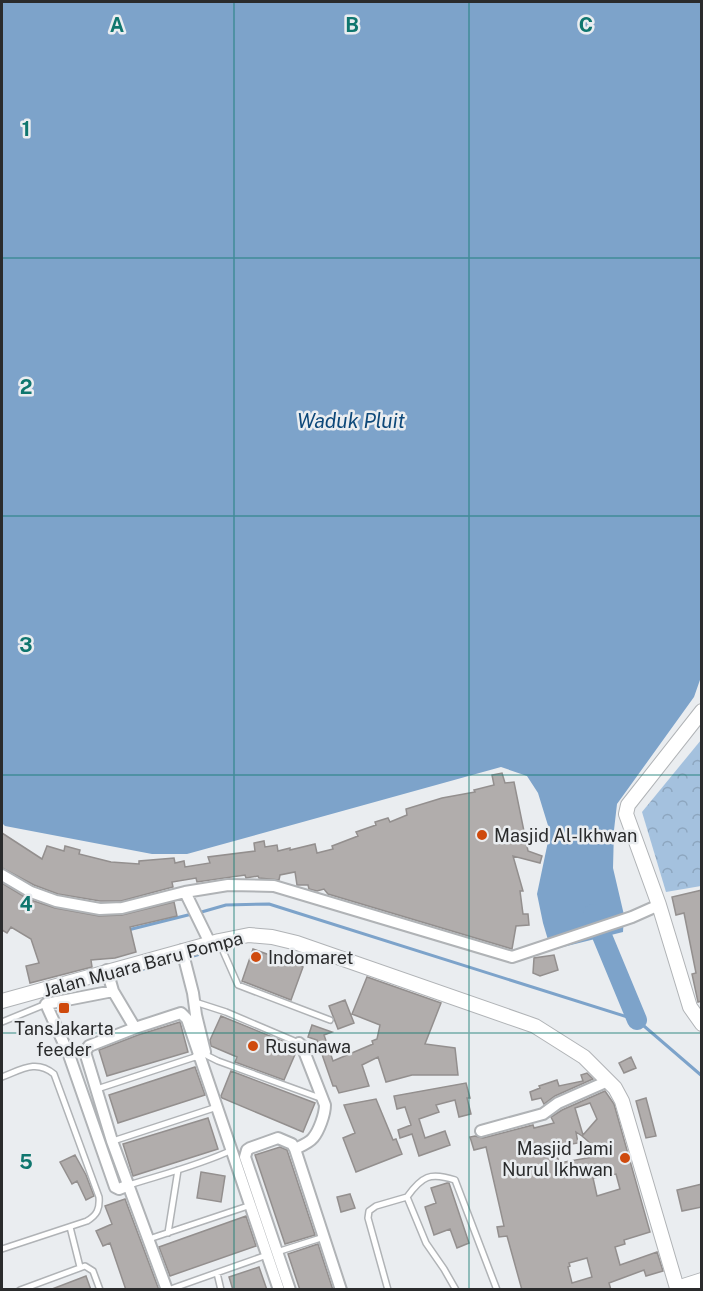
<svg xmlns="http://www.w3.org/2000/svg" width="703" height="1291" font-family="'Public Sans',sans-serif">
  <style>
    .park { fill: url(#park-crowns) }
    .water { fill: #7da3ca }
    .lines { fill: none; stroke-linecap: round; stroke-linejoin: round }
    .stream { stroke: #7da3ca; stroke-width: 3 }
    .river { stroke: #7da3ca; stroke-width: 20 }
    .building { fill: #b1adac; stroke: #938f8e; stroke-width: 1.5; fill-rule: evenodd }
    .lane-casing { stroke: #b0b3b6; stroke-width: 8 }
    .street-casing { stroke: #b0b3b6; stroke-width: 14 }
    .secondary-casing { stroke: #b0b3b6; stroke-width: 16 }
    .lane { stroke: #fff; stroke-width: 5 }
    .street { stroke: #fff; stroke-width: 10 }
    .secondary { stroke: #fff; stroke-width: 14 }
    .grid { fill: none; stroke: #0f766e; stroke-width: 1.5; stroke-opacity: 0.55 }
    .poi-dot { fill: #cf4a0d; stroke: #eaedf0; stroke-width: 2 }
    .labels { text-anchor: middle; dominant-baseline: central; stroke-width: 5; stroke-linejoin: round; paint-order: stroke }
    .poi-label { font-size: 18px; fill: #2a2b2c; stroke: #eaedf0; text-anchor: start }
    .street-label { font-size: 18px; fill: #2a2b2c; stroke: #eaedf0 }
    .water-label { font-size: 20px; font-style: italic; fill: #0d4879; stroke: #eaedf0 }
    .grid-label { font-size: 20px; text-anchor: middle; font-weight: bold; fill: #0f766e; stroke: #eaedf0; stroke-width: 5; stroke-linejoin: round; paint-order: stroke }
  </style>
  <defs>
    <pattern id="park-crowns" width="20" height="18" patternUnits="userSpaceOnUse" patternTransform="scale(1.5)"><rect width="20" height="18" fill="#a4c1de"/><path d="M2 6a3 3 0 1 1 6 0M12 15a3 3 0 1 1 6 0" fill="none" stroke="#8da6bf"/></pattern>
  </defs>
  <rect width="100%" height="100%" fill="#eaedf0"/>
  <!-- park -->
  <path class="park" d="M701,740V886L666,892L642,812Z"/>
  <!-- water -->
  <path class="water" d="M2,2H701V677L694,697L617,804L614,830L613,868L624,915L623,932L551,950L543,923L537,894L550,832L538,793L527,776L501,767L187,854H152L5,826L2,823Z"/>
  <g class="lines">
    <!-- stream -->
    <path class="stream" d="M198,913L226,905L269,904L637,1020L702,1076
      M128,930L192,914
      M190,957L207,952
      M139,970L169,963"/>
    <!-- river -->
    <path class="river" d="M593,914L637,1020"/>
  </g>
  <!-- building -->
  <path class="building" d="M502,773L505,783L514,782L528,851L542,856L540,863L513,856L523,891H520L523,914H528L529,925L516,926L512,949L328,894L324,889L317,891L309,889L308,885H297L295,872L280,875L279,880L259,878L258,876L246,878L245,875L197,882L196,878L172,882L173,887L121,901H100L58,894L34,885L2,868V833L42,859L47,846L64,851L65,846L80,850L79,854L111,862L139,864V861L174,858L175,863L184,861L185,867L210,863L208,857L255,851L254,843L264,841L265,847L277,845L278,851L290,848V850L315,844L317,853L333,849L332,846L358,836L356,832L376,825L375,822L388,818L390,822L407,815L406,809L442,798L475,792L474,790L494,785L492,775Z
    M2,883L28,899L55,908L99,916L122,915L174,902L177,916L130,927L136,952L115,958L91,960L92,967L30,983L26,966L39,963L31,939L11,927L7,933L2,930Z
    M702,890V1001L698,1002L692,974L696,973L684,913L676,915L672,897Z
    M253,949L303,967L291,1000L242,981Z
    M554,955L558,970L540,976L533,973L534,958Z
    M367,977L441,1003L425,1044L455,1048L458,1075H412L386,1082L378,1057L362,1065L369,1086L339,1093L336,1086H333L317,1040L308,1037L312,1025L332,1032L324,1035L333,1061L373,1044L372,1041L377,1039L380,1025L352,1014Z
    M345,1000L354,1023L338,1029L329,1006Z
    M221,1016L292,1045L296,1052L284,1080L235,1062L237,1057L211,1046L210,1040Z
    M180,1022L188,1052L107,1076L99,1050L138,1035Z
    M631,1057L636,1068L624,1073L619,1063Z
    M195,1067L205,1095L118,1123L109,1095Z
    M231,1071L315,1103L303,1132L222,1098L221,1096Z
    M587,1073L593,1079L555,1096L544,1104L541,1098L532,1100L530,1092L540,1088L539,1086L557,1080L559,1086L583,1081L581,1075Z
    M466,1083L470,1098H467L471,1114L459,1117L455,1100L436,1105L439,1112L419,1119L425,1138L445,1131L450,1145L419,1156L412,1134L400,1138L398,1130L411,1125L405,1107L397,1109L394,1096Z
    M605,1091L614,1104L650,1232L624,1240L625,1244L615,1247L620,1265L657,1252L663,1271L646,1276L644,1270L609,1283L611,1290H522L507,1236L499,1237L497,1227L504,1226L486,1147L474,1150L470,1137L475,1136L483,1138L533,1125L534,1128L554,1123L551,1117L562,1110ZM590,1103L597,1119L583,1135L575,1108ZM576,1132L582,1136L604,1155L559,1163L555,1147L578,1143ZM616,1174L620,1189L597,1196L593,1178ZM587,1258L592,1277L572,1283L568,1267L570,1266L569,1263Z
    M646,1098L656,1136L646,1138L636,1101Z
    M376,1099L393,1140L396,1139L402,1154L356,1172L343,1138L355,1133L344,1105Z
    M208,1118L218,1149L133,1176L123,1144Z
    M280,1147L287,1150L315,1235L285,1244L255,1155Z
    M75,1155L86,1175L94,1196L86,1200L77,1181L72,1184L60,1162Z
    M201,1172L225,1176L221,1202L197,1198Z
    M447,1183H449L469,1243L457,1248L450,1229L434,1235L425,1207L436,1203L431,1188Z
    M702,1184V1207L682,1211L677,1190Z
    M350,1194L355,1208L341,1212L337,1197Z
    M125,1199L159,1290H126L110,1243L103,1246L96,1231L112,1224L105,1206Z
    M246,1216L256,1246L170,1276L159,1247Z
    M318,1244L333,1290H300L288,1254Z
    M259,1267L267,1290H233L229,1277Z
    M86,1276L91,1290H52V1289Z"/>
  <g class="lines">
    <!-- lane casing -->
    <g class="lane-casing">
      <path id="lane" d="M219,942L238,985L330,1020
        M195,1002L226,1012L299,1043
        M2,1022L46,1004
        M205,1052L208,1056L218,1061L320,1098
        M2,1077C21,1070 36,1059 54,1074L99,1197C100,1209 97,1215 87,1221L2,1249
        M97,1089L198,1056
        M113,1141L217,1107
        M129,1185C164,1174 200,1165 232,1150
        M407,1197L426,1243L444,1269L456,1290
        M70,1227L80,1267
        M168,1233L178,1170
        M149,1239L251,1205
        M277,1252L324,1237
        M217,1273L221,1290
        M20,1290L85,1266L93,1271L100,1290
        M168,1290L267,1255
        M388,1290L368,1218L369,1211L376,1206L407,1197C422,1176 430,1172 455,1180L497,1290"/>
    </g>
    <!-- street casing -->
    <g class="street-casing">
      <path id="street" d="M2,875L31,892L56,901L100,909L122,908L185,892L228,885L274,886L512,957L632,917L659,905
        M185,892L210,943
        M182,950L193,993L196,1015L205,1052L198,1056
        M107,970L113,991L46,1004L69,1055L115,1187L119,1189L129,1185
        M113,991L135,1028
        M481,1131L543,1114L558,1103L608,1081
        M295,1149L341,1290
        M167,1290L112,1141L85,1052L89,1046L135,1028L181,1013L187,1019L279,1290
        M290,1290L245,1157L247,1150L250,1148L278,1138L292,1144L295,1149C301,1146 309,1143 313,1138C319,1131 325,1114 325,1105L302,1046L299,1043"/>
    </g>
    <!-- secondary casing -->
    <g class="secondary-casing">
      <path id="secondary" d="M702,711L628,805L626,814L659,905L690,1007L702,1024
        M2,1001L219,941L249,935L272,937L297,943L535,1026L584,1057L615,1088L622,1101L677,1288L702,1280"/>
    </g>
    <!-- lane -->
    <use href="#lane" class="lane"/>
    <!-- street -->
    <use href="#street" class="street"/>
    <!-- secondary -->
    <use href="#secondary" class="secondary"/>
  </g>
  <!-- grid -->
  <path class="grid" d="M234,2V1290M469,2V1290M2,258H702M2,516H702M2,775H702M2,1033H702"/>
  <!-- markers -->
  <g class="poi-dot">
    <circle cx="482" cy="835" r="6"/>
    <circle cx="256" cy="957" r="6"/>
    <rect x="58" y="1002" width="12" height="12" rx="3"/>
    <circle cx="253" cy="1046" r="6"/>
    <circle cx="625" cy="1158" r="6"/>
  </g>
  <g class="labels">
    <!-- poi labels -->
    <g class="poi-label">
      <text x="494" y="835">Masjid Al-Ikhwan</text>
      <text x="268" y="957">Indomaret</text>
      <text x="64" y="1028" text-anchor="middle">TansJakarta<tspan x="64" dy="21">feeder</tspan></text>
      <text x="265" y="1046">Rusunawa</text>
      <text x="613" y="1148" text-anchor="end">Masjid Jami<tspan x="613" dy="21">Nurul Ikhwan</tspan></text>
    </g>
    <!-- street labels -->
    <g class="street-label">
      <text transform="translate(143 964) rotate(-15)">Jalan Muara Baru Pompa</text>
    </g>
    <!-- water labels -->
    <g class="water-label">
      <text x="351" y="421">Waduk Pluit</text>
    </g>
  </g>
  <g class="grid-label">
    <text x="117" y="32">A</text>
    <text x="352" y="32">B</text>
    <text x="586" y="32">C</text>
    <text x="26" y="136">1</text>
    <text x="26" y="394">2</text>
    <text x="26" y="652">3</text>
    <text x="26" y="911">4</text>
    <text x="26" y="1169">5</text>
  </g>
  <!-- border -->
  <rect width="703" height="1291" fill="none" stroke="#2a2b2c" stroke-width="6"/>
</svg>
